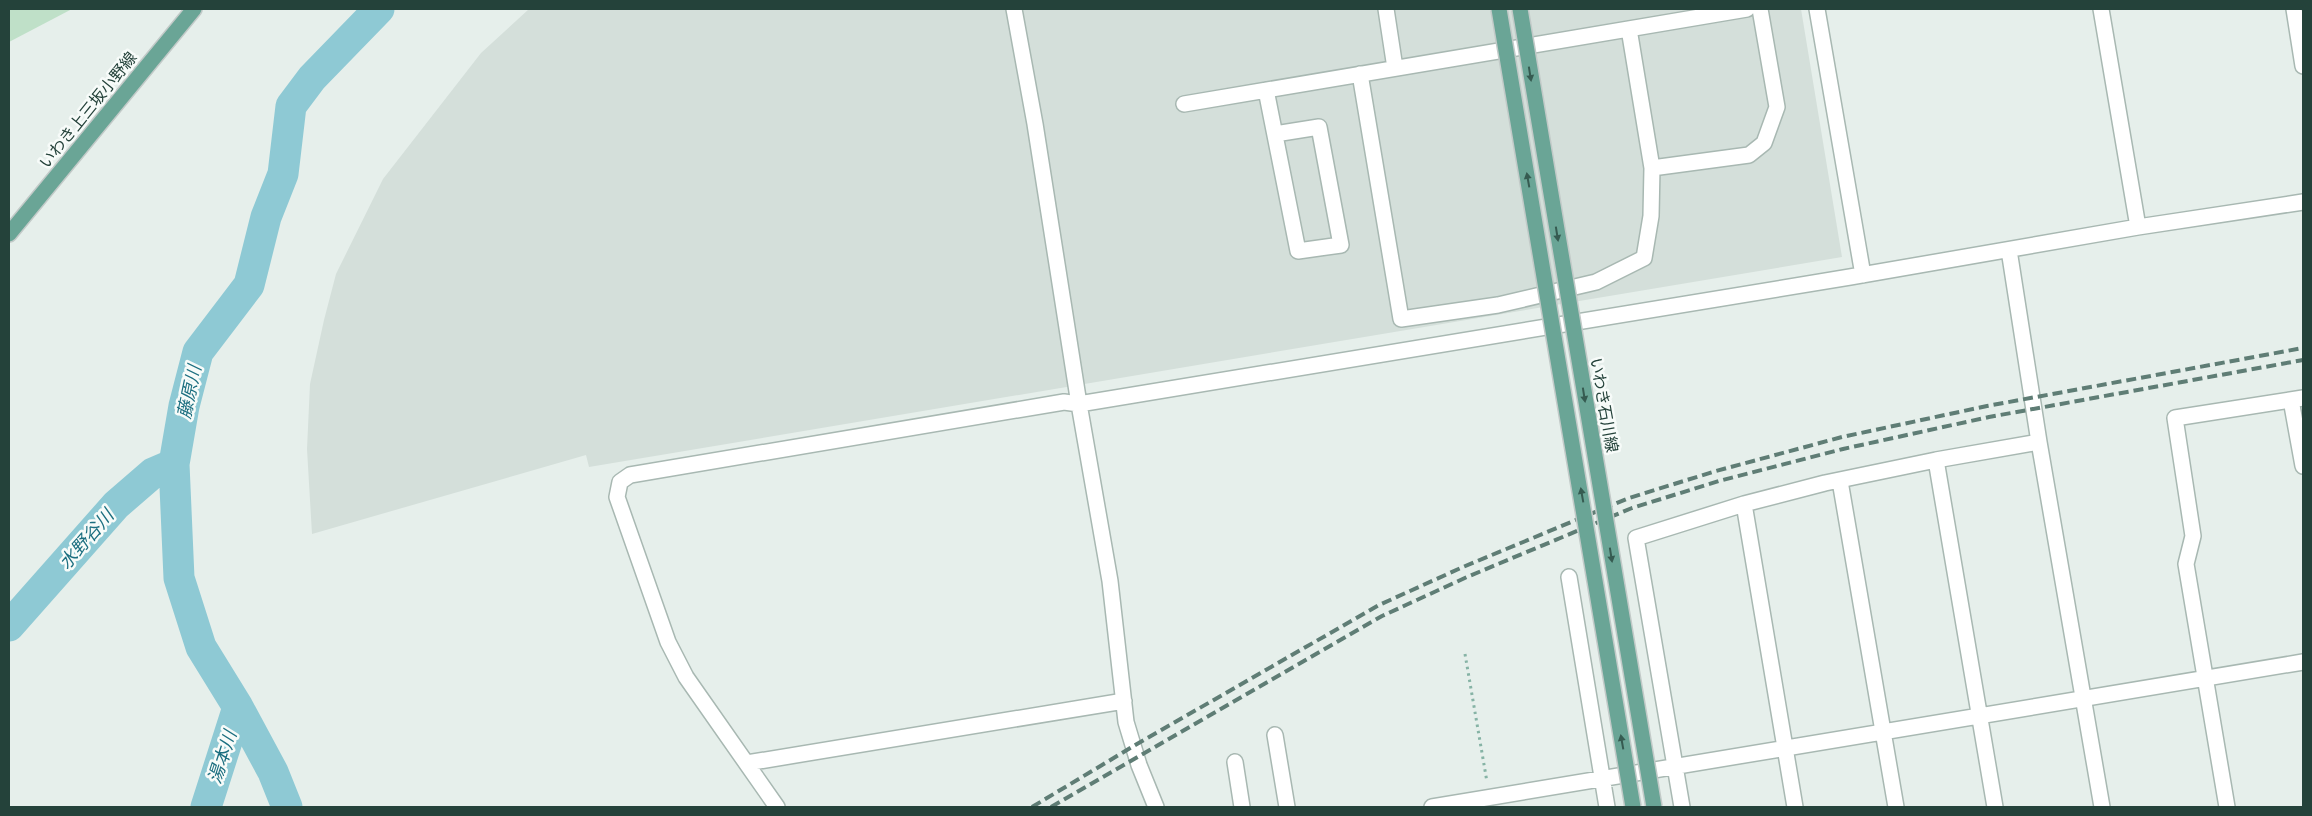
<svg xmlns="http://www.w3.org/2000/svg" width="2312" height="816" font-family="Poppins,'Noto Sans JP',sans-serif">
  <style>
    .built { fill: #d4dfda }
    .green { fill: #bfe0c8 }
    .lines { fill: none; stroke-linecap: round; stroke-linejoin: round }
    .river { stroke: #8ec9d4; stroke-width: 31 }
    .minor-casing { stroke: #a8b8b2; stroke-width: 18 }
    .major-casing { stroke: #c2cac8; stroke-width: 18 }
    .path { stroke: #86b3a5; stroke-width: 3; stroke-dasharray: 2.5 4; stroke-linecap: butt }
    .minor { stroke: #fff; stroke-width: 15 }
    .major { stroke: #6aa596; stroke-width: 15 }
    .rail { stroke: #5f7d75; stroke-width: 4; stroke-dasharray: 10 5; stroke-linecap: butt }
    .major-bridge-casing { stroke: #c2cac8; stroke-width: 18; stroke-linecap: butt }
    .major-bridge { stroke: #6aa596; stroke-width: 15 }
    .oneway { fill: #365b51 }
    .labels { text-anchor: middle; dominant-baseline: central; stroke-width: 5; stroke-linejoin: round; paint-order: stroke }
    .street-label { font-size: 16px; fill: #24423a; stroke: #f7fbf9 }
    .water-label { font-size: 18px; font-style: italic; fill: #1c6f80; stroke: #f7fbf9 }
  </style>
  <rect width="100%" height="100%" fill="#e6efeb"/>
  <!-- built -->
  <path class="built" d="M529,9H1801L1842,257L589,467L586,455L312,534L307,449L310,384L324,320L336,274L383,179L481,53Z"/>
  <!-- green -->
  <path class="green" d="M9,9H72L9,42Z"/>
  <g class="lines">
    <!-- river -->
    <path class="river" d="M9,626L116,505L153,473L174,464
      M206,807L238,707
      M287,807L273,772L238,707L201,647L179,578L174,464L184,406L198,352L249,285L266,217L283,174L291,106L312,78L379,9"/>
    <!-- minor casing -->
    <g class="minor-casing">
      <path id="minor" d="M1014,9L1035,124L1079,404L1110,581L1126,722L1139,765L1156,807
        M1386,9L1395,68
        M1817,9L1863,275
        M2101,9L2138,227
        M2294,9L2303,66
        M1360,74L1401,319L1498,305L1596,282L1644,258L1651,216L1652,168L1629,29
        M1266,90L1298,251L1341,245L1319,127L1275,134
        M1184,104L1747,9
        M1652,168L1749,155L1764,143L1777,107L1760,9
        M2009,250L2039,442L2102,807
        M2291,400L2303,466
        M1936,460L1995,807
        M1840,481L1896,807
        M1744,504L1795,807
        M1569,577L1607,807
        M1275,735L1287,807
        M1235,762L1242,807
        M747,763L1124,701
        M777,807L686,677L668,642L617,497L620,482L630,475L1064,402L1079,404L1850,277L2138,227L2303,202
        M1432,807L2303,662
        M1682,807L1636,538L1744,504L1825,483L1936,460L2039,442
        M2227,807L2186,564L2193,536L2175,418L2303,398"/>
    </g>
    <!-- major casing -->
    <g class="major-casing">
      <path id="major" d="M9,234L194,9"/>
    </g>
    <!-- path -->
    <path class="path" d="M1465,654L1487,782"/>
    <!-- minor -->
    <use href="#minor" class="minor"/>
    <!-- major -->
    <use href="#major" class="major"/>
    <!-- rail -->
    <path class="rail" d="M1032,807L1137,744L1379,605L1463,567L1629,498L1716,471L1842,437L1987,406L2303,348
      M1051,807L1382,616L1467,577L1632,508L1719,481L1843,449L1989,417L2303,360"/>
    <!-- major-bridge casing -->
    <g class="major-bridge-casing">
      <path id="major-bridge" d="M1499,9L1633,807
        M1520,9L1654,807"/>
    </g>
    <!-- major-bridge -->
    <use href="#major-bridge" class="major-bridge"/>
  </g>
  <!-- one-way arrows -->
  <defs><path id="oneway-solid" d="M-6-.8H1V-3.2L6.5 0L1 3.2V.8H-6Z" transform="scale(1.25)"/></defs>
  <g class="oneway">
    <use href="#oneway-solid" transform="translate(1530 74) rotate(81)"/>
    <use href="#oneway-solid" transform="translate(1528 180) rotate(-100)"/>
    <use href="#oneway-solid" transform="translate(1557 234) rotate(81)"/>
    <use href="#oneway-solid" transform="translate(1584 395) rotate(81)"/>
    <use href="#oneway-solid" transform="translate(1582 495) rotate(-100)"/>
    <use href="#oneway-solid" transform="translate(1611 555) rotate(81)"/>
    <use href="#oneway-solid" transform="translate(1622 742) rotate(-100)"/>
  </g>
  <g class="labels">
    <!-- street labels -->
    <g class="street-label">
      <text transform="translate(88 110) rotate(-51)">いわき上三坂小野線</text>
      <text transform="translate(1604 405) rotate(80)">いわき石川線</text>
    </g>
    <!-- water labels -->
    <g class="water-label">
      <text transform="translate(189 392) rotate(-78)">藤原川</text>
      <text transform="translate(86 539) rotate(-49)">水野谷川</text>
      <text transform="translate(222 757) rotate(-72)">湯本川</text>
    </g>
  </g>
  <!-- border -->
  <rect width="2312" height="816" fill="none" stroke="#24423a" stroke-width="20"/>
</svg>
